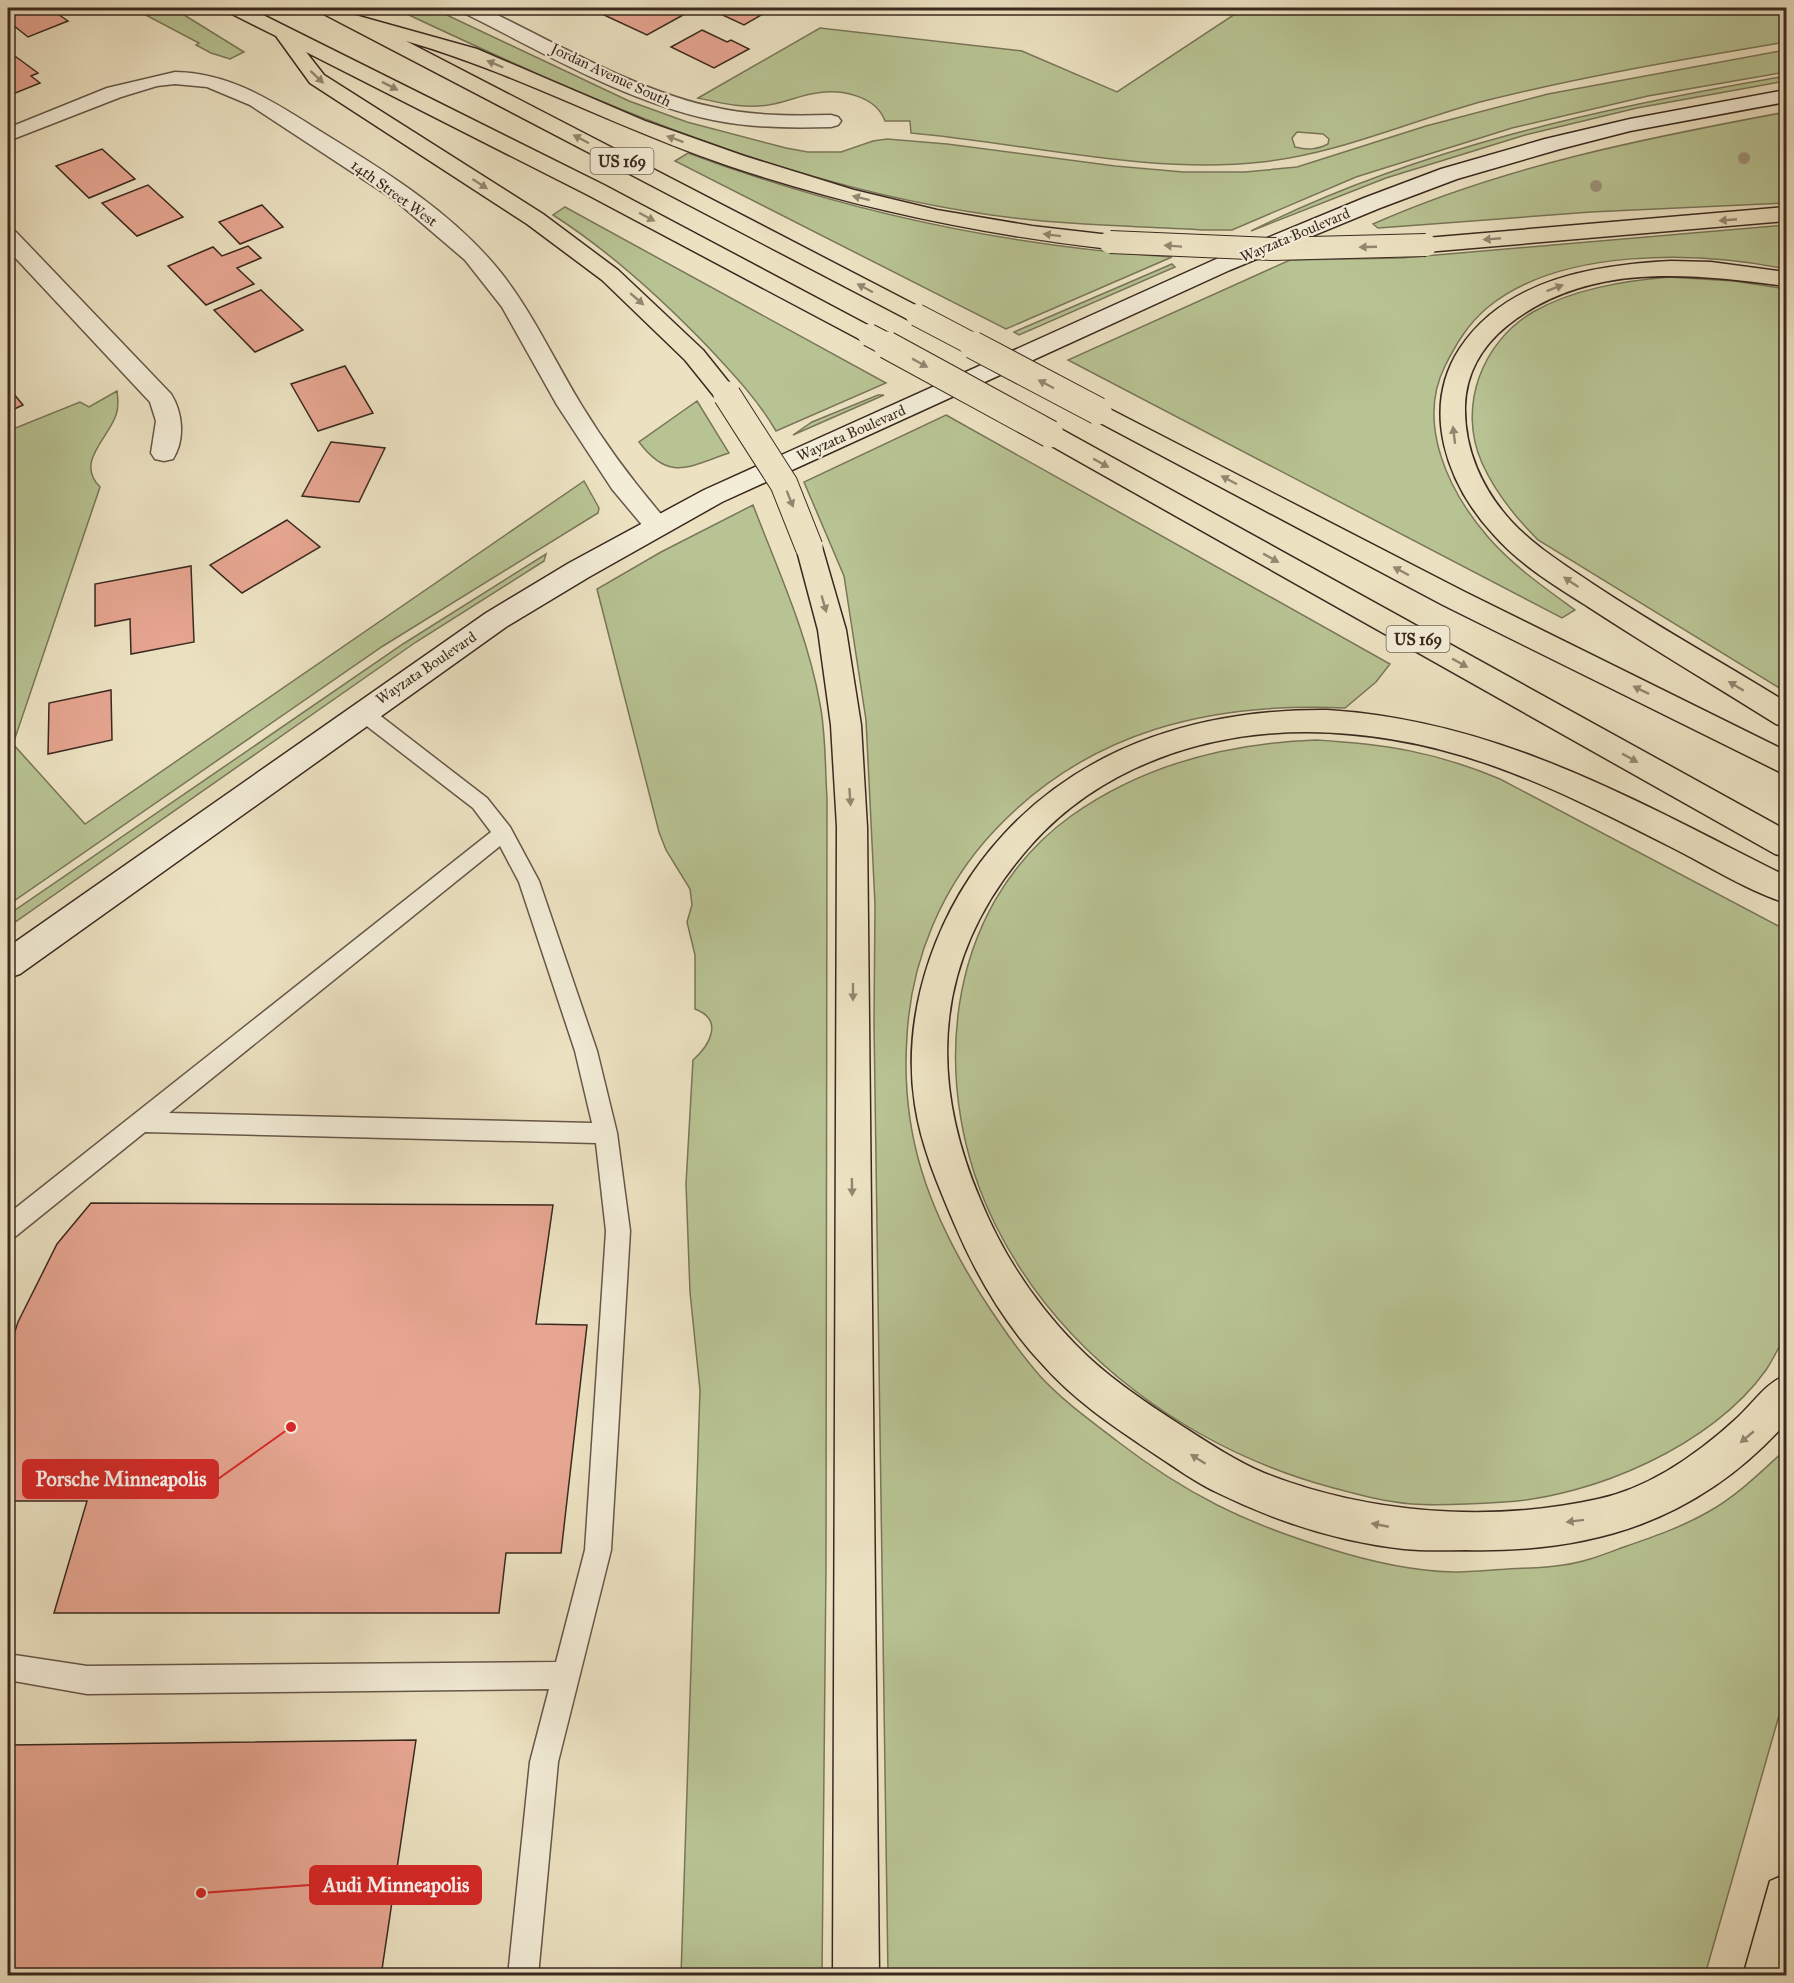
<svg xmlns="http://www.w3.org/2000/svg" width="1794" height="1983" font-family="'IM FELL Great Primer',serif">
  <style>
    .green { fill: #b8c393; stroke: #797659; stroke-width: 1.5; fill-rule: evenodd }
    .building { fill: #e7a692; stroke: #3a291f; stroke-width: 1.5 }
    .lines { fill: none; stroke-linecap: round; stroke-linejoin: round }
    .lane-casing { stroke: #665748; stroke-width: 3 }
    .street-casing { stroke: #665748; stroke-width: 3 }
    .secondary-casing { stroke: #3a291f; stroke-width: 3 }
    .highway-casing { stroke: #3a291f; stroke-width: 3 }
    .lane { fill: #f3ecd7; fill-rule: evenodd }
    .street { fill: #f3ecd7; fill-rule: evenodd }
    .secondary { fill: #f3ecd7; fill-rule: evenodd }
    .highway { fill: #ece2c2; fill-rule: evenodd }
    .highway-bridge-far1-casing { stroke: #3a291f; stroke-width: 24; stroke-linecap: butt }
    .highway-bridge-casing { stroke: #3a291f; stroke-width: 29; stroke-linecap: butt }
    .highway-bridge-far1 { stroke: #ece2c2; stroke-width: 22 }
    .highway-bridge { stroke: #ece2c2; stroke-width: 27 }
    .tree { fill: #9c9278 }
    .oneway { fill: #938670 }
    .labels { text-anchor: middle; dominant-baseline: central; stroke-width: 4.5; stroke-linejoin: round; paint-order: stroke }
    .far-street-label { font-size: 15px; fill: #3a291f; stroke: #f3ecd7 }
    .shield { fill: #f3ecd7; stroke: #726456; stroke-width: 1.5 }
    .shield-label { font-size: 16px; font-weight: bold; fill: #3a291f }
    .leader { fill: none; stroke: #d62828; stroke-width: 2 }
    .callout-dot { fill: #d62828; stroke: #f3ecd7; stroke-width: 2 }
    .callout { fill: #d62828; stroke: #d62828; stroke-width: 2 }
    .callout-label { font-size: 20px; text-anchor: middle; font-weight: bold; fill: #fff }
  </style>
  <rect width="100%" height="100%" fill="#ece2c2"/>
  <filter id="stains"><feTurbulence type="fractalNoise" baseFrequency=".00333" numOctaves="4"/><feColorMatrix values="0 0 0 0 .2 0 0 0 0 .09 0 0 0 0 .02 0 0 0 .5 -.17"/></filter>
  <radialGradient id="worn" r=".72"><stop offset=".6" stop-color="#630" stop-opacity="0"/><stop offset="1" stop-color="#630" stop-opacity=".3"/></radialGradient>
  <!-- green -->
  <path class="green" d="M138,8H173L244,52L230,59L211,53L196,45L199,43L142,13L144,11Z
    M394,8H432L629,101L687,122L786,148L808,152H841L873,141L887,139L947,144L1115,166L1183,172H1245L1297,167L1426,126L1548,94L1786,50V72L1648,96L1512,128L1356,177L1232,230H1203C1133,226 1061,225 991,215C782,186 583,97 394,8Z
    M1244,8H1786V42C1685,59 1584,76 1484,101C1410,121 1338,154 1262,162C1150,175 1024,143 911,133L910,121H885C876,96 842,89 817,93C800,95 784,103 768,105C745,109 721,103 698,98L820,28L1022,51L1117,92ZM1297,132L1323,134L1329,139L1328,144C1316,150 1307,150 1295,147L1292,138Z
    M1786,76V81L1637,108L1525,135L1386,178L1251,231C1419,147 1602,108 1786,76Z
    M1786,112V203L1591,212L1392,227L1378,228L1373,224C1504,166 1646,138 1786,112Z
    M688,153C843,211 1006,246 1172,257L1006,329L675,161Z
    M565,207L886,383L776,431C758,400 734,375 710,349C662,299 611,252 553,215Z
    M1786,225V269C1699,251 1560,247 1487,308C1468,324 1456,344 1445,366C1416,424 1449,492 1488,537C1513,566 1545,588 1575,610L1562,618L1068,360L1290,260L1401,258Z
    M1172,264L1175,267L1019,335L1014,332Z
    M1669,277L1734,281L1786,289V692L1538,540C1515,517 1495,492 1482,463C1457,407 1482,342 1533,312C1573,289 1623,281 1669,277Z
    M117,391C118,398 119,407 116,415C108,439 75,462 100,487L13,744L85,824L584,481L599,508L598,513L383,646L8,905V431L80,402L89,407Z
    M878,395H884L793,435L812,422Z
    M697,401L729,453C688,467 669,482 639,442Z
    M946,415L1390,664L1376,682L1345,708C1212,702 1089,730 995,830C942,886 911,960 907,1036C900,1135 929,1212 981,1295C999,1323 1018,1351 1040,1376C1063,1401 1091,1421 1117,1441C1186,1494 1245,1523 1327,1548C1368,1561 1410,1571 1453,1572C1471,1572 1490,1570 1508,1569C1526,1568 1545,1568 1563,1565C1583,1563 1605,1554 1624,1547C1653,1537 1682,1527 1708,1512C1737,1496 1762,1471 1786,1449V1691L1705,1975H888L874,1023L875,904L866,720L844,576L804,482Z
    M753,505C778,570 808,635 820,704C826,735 825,768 827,799L826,1565L822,1975L681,1976L700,1390L690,1292L686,1184L693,1060C710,1045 724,1020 695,1009V955L687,922L692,905L690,889L666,850L659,832L597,589L661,552Z
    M546,554L544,561L416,642L8,927V915L403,644Z
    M1316,740C1385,744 1436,752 1500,779L1786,930V1333C1780,1345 1774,1358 1766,1370C1713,1445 1593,1497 1504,1502C1473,1504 1442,1506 1412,1504C1384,1502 1356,1494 1330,1487C1191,1449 1061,1356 996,1226C928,1091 941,910 1071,816C1143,765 1229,743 1316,740Z"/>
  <!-- building -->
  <path class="building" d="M32,8H49L68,21L28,37L8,21L11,20L8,17Z
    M619,8H666L683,15L647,35L604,15Z
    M723,8H760L768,11L744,25L716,12Z
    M702,30L727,42L731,40L749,49L714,68L671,47Z
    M8,51L38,73L31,76L40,83L8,96Z
    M102,149L135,179L89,198L56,166Z
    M148,185L183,217L137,236L102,203Z
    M262,205L283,227L240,244L219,222Z
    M248,246L261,258L237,268L254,284L206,305L168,266L213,247L222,256Z
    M261,290L303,330L255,352L214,310Z
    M345,366L373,413L318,431L291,384Z
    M8,387L23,405L8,412Z
    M331,442L385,448L359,502L302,496Z
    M287,520L320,547L242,593L210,565Z
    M191,566L194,642L131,654L130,619L95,626V584Z
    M111,690L112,740L48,754L49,703Z
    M91,1203L553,1205L536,1324L587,1325L561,1553H506L499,1613H54L87,1501H8V1353L18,1322L57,1244Z
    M416,1740L381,1976H8V1745Z"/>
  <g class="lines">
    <!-- lane casing -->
    <g class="lane-casing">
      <path id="lane" d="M362,705L369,707L487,798L510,827L539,881L597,1051L617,1133L630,1231L611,1550L558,1762L538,1976H508L530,1762L549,1689L87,1694L8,1680V1654L87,1666L556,1662L585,1550L606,1231L596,1143L145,1132L16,1236L8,1239V1214L491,832L473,808L355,717L353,712L355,707ZM500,846L519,882L575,1051L592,1123L169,1113Z"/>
    </g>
    <!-- street casing -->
    <g class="street-casing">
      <path id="street" d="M459,8H483C555,42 636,91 713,107C752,116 791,116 831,115L838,117L841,121L838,125L831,127C791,128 752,128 713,120C624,101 543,52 462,12Z
        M175,72C231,73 274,102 320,131C385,171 454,213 502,274C534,315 555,362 582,406C607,447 635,484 666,520L670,526L666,532L657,535L648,532L612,489L557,405L502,307L465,260L396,201L250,105L207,87L175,84L157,86L121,97L8,141V128L107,88Z
        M8,230L16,232L171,394C183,413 185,440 173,459L164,461L155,459L151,453L156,421L150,402L8,250Z"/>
    </g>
    <!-- secondary casing -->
    <g class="secondary-casing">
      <path id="secondary" d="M1786,90V102L1630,131L1560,149L1457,179L1380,208L1230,270L722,502L589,577L506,627L20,974L8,978V947L486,613L569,563L704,490L1214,260L1364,198L1441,169L1545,139L1630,119Z"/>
    </g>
    <!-- highway casing -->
    <g class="highway-casing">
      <path id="highway" d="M225,8H249L604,185L877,330L881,335L877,340L869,342L861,340L588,195L306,52L324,75L543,214L618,270L703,350L739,395L736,401L727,403L718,401L685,360L602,280L527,224L310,83L276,36L228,12Z
        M317,8H341L355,15L477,49L645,121L744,156L854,190L937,210L1032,226L1110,235L1118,237L1121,242L1118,247L1110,249C979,234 854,208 729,166C619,129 517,73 406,41L925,310L929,315L925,320L917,322L909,320L320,12Z
        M1786,207V221L1426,252L1418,250L1415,245L1418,240L1426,238Z
        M1671,261L1711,262L1786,272V286C1691,274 1589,261 1508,325C1483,345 1466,372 1465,406C1464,449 1482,489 1511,521C1534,546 1565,565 1593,584C1656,626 1722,662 1786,702V727L1776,724C1714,685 1651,648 1590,608C1557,587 1520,565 1493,534C1447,484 1420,409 1460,348C1506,279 1594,265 1671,261Z
        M1098,403L1463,591L1786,751V775L1443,605L1089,417L1086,411L1089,405Z
        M1050,426L1059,428L1786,830V857L1775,854L1041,440L1037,434L1041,428Z
        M809,538L818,540L822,547L846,630L861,725L867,827L879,1976H833L837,827L831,725L818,630L796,547L800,540Z
        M1327,710C1500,721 1634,800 1786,876V903C1746,890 1707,865 1669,846C1549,785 1446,733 1307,732C1205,732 1102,766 1032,844C937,950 925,1070 980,1199C1002,1253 1035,1303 1075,1344C1106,1376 1142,1400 1179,1424C1207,1442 1234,1460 1264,1473C1367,1514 1490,1523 1598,1499C1650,1488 1699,1453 1738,1417C1754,1402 1766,1383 1786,1375V1423C1699,1520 1594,1553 1466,1550C1445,1550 1424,1551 1404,1549C1339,1542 1275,1521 1216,1492C1195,1482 1176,1468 1156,1455C1116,1428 1076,1402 1044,1366C1005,1325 976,1275 954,1223C938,1185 921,1146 915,1105C900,1009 939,904 1004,834C1088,743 1206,709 1327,710Z
        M1786,1874V1976H1743L1770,1881Z"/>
    </g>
    <!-- lane -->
    <use href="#lane" class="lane"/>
    <!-- street -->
    <use href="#street" class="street"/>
    <!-- secondary -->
    <use href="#secondary" class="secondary"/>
    <!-- highway -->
    <use href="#highway" class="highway"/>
    <!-- highway-bridge-far1 casing -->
    <g class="highway-bridge-far1-casing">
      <path id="highway-bridge-far1" d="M1110,242L1273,249L1426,245
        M917,315L976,346
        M869,335L890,346"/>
    </g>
    <!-- highway-bridge casing -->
    <g class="highway-bridge-casing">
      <path id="highway-bridge" d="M887,345L1050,434
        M973,345L1098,411
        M727,395L784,484L809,547"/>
    </g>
    <!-- highway-bridge-far1 -->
    <use href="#highway-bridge-far1" class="highway-bridge-far1"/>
    <!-- highway-bridge -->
    <use href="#highway-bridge" class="highway-bridge"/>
  </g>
  <!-- trees -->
  <g class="tree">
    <circle cx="1744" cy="158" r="6"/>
    <circle cx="1596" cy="186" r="6"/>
  </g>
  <!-- one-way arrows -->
  <defs><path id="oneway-solid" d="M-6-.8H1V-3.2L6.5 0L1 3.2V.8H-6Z" transform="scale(1.5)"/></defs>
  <g class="oneway">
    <use href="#oneway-solid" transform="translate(495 64) rotate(-157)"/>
    <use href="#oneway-solid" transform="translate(317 77) rotate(43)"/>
    <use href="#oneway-solid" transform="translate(390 86) rotate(27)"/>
    <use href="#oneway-solid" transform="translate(581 139) rotate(-152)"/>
    <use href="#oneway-solid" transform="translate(675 139) rotate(-160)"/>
    <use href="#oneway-solid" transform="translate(480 184) rotate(33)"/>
    <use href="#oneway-solid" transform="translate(861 198) rotate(-166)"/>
    <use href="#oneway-solid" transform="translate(647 217) rotate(28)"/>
    <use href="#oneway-solid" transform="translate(1728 220) rotate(175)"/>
    <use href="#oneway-solid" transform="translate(1052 235) rotate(-173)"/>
    <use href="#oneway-solid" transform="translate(1492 239) rotate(175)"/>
    <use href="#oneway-solid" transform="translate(1173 246) rotate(-176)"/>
    <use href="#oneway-solid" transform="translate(1368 247) rotate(178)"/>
    <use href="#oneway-solid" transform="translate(865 288) rotate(-152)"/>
    <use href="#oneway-solid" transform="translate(1555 288) rotate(-21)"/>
    <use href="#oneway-solid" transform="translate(637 299) rotate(41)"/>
    <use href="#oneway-solid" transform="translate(920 363) rotate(29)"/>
    <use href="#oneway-solid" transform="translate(1046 384) rotate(-152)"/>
    <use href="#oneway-solid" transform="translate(1454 435) rotate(-97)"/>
    <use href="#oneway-solid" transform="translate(1101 463) rotate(29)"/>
    <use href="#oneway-solid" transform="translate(1229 480) rotate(-152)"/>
    <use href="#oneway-solid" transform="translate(790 499) rotate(68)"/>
    <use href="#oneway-solid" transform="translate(1271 558) rotate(29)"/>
    <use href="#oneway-solid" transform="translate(1401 571) rotate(-152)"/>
    <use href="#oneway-solid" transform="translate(1571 582) rotate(-146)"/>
    <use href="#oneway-solid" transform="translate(824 604) rotate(74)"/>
    <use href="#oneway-solid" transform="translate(1460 663) rotate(29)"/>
    <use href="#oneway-solid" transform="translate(1736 686) rotate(-149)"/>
    <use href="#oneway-solid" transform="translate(1641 690) rotate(-154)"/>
    <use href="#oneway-solid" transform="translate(1630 758) rotate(29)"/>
    <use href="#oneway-solid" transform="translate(850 797) rotate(86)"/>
    <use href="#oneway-solid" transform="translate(853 992) rotate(90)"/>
    <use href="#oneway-solid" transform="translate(852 1187) rotate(89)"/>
    <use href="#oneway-solid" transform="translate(1747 1437) rotate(140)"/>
    <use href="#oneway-solid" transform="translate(1198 1459) rotate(-148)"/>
    <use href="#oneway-solid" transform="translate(1575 1521) rotate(173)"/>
    <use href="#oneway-solid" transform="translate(1380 1525) rotate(-169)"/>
  </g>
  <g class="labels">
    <!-- far-street labels -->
    <g class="far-street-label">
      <text transform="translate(611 75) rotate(25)">Jordan Avenue South</text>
      <text transform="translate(394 193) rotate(36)">14th Street West</text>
      <text transform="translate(1295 235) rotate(-23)">Wayzata Boulevard</text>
      <text transform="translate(851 433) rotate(-24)">Wayzata Boulevard</text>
      <text transform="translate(426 668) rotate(-34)">Wayzata Boulevard</text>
    </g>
    <!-- shield labels -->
    <g class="shield">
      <rect x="590.5" y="148" width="63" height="26" rx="4.5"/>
      <rect x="1386.5" y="626" width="63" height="26" rx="4.5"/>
    </g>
    <g class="shield-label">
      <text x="622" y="161">US 169</text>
      <text x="1418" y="639">US 169</text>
    </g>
  </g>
  <!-- callouts -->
  <path class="leader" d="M291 1427L218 1479M201 1893L310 1885"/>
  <g class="callout-dot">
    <circle cx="291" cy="1427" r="6"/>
    <circle cx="201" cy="1893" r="6"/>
  </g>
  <g class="callout">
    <rect x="23" y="1460" width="195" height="38" rx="6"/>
    <rect x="310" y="1866" width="171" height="38" rx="6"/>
  </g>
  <g class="callout-label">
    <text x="121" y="1486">Porsche Minneapolis</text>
    <text x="396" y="1892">Audi Minneapolis</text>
  </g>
  <!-- margin -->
  <rect width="1794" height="1983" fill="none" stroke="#ece2c2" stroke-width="30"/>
  <rect x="9" y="9" width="1776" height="1965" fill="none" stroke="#3a291f" stroke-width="3"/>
  <rect x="15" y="15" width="1764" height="1953" fill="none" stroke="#3a291f" stroke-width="1.5"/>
  <rect width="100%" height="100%" filter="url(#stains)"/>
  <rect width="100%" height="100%" fill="url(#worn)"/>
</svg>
